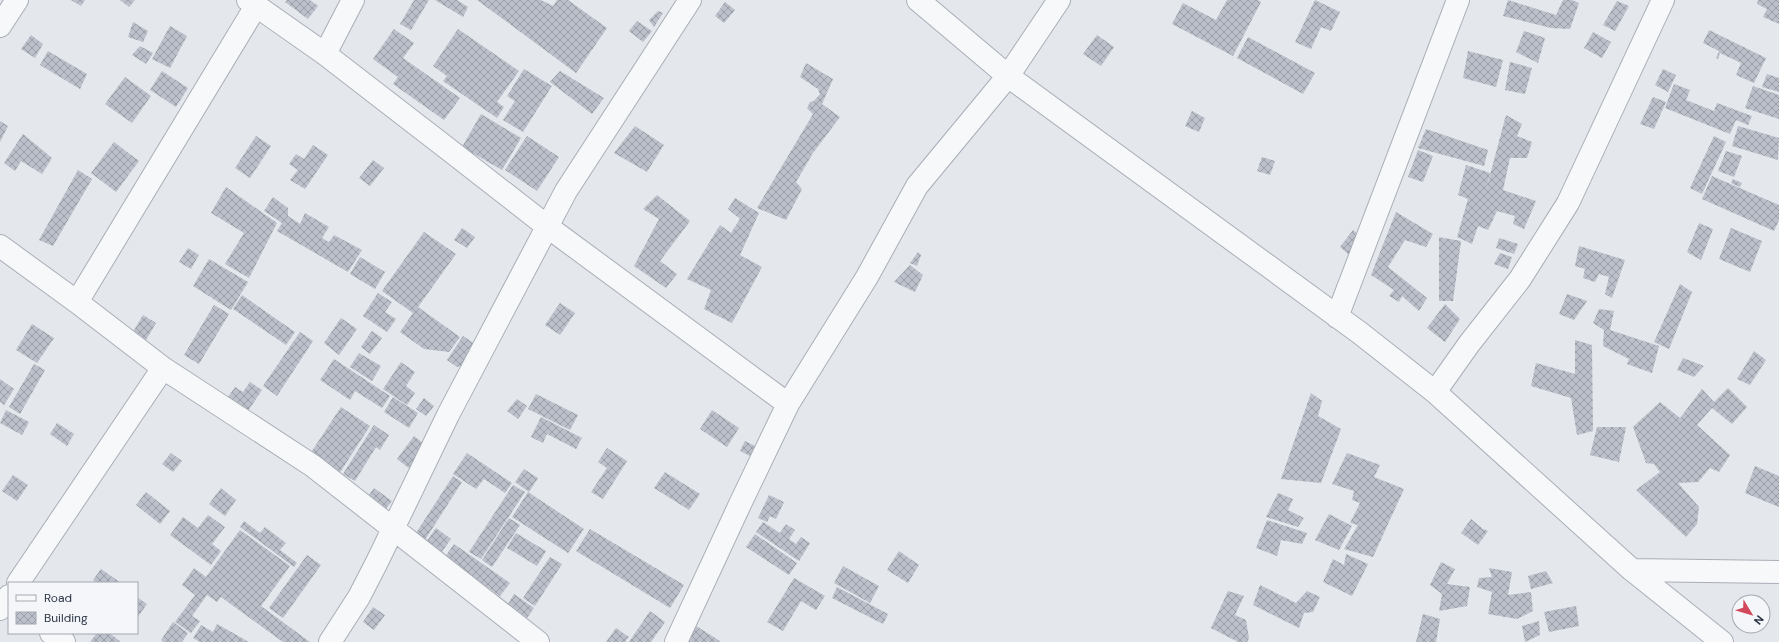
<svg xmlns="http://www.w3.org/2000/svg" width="1779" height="642" font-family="'DM Sans',sans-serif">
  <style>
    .building { fill: url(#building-cross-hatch) }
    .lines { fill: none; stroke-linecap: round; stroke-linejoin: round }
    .minor-casing { stroke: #a9aeb7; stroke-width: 24 }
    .minor { stroke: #f7f8fa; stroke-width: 22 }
  </style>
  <defs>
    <pattern id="building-cross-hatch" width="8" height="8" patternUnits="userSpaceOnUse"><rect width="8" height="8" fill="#bbc0ca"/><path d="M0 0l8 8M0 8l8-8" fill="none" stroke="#989da6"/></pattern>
  </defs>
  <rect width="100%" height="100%" fill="#e4e7ec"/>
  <!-- building -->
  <path class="building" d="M71,0H85L81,6Z
    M120,0H135L129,7Z
    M287,0H310L318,6L308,19L285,2Z
    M414,0H429L411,30L400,24Z
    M435,0H457L468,7L463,17Z
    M477,0H541L553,6L557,0H568L607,28L576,73Z
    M1227,0H1258L1261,2L1233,56L1172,24L1183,3L1216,20Z
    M1315,0L1340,12L1331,31L1321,27L1311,49L1295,42Z
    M1508,0L1556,15L1563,0H1572L1579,3L1570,29L1551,28L1503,16Z
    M1758,0H1779V24L1763,17L1767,9L1757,4Z
    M1617,1L1629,6L1615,31L1603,25Z
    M725,2L735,10L724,23L715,16Z
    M658,11L663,13L654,27L649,20Z
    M637,21L652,31L643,42L629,31Z
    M133,22L148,31L143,42L128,37Z
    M170,26L187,36L170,68L152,59Z
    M394,29L414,43L403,58L460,98L444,120L393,84L398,77L373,59Z
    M458,29L519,71L497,102L504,107L497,118L443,81L447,76L433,66Z
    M1709,30L1766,58L1754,83L1736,75L1741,63L1720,53L1718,59L1716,58L1719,51L1703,43Z
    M1524,31L1545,38L1538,63L1516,52Z
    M1593,32L1611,42L1602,58L1584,48Z
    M31,35L43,44L35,58L21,49Z
    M1097,35L1114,47L1101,66L1083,54Z
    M1248,37L1315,73L1303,94L1237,58Z
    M140,46L153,53L146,64L132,55Z
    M48,51L87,74L80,89L40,65Z
    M1468,51L1503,60L1496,87L1463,78Z
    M1510,62L1532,68L1525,94L1505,90Z
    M806,63L833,79L822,104L840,117L813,153L796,182L802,189L786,220L757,208L813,114L807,108L810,102L814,101L820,94L818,89L800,77Z
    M524,69L552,86L523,132L503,120L515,101L507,96Z
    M1663,69L1676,75L1668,92L1655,85Z
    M162,71L188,88L176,107L150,90Z
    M560,71L604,98L592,114L550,82Z
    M1767,74L1779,78V92L1762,87Z
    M125,77L151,96L132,123L105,104Z
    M1674,84L1690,90L1686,100L1714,111L1717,103L1752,116L1748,125L1736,120L1730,134L1665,108Z
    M1753,86L1779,95V119L1745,108Z
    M1653,97L1666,102L1654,129L1640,124Z
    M1192,111L1205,118L1199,132L1185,126Z
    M481,114L521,138L502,170L462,147Z
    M1506,115L1522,124L1517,136L1532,142L1527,158H1510L1503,190L1536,201L1524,229L1513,224L1515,216L1497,211L1488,230L1478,226L1472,244L1457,237L1468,199L1458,195L1466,165L1490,173L1486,190Z
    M0,121L8,126L0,142Z
    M635,126L664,145L647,172L614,153Z
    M1738,126L1779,138L1778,160L1732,146Z
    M1426,129L1488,150L1484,166L1418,148Z
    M23,134L52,158L42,174L21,161L15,171L4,163Z
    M256,136L271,146L250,178L235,168Z
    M527,136L559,157L537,191L505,170Z
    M1714,136L1726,142L1702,194L1690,188Z
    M114,142L139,161L116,192L91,173Z
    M313,145L328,155L305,189L290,180L298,170L289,164L296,154L304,159Z
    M1418,150L1433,156L1423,182L1408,177Z
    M1726,151L1742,156L1734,177L1718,171Z
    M1262,157L1275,161L1270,175L1257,171Z
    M373,160L384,168L370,186L359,178Z
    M78,170L92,179L53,246L39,240Z
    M1712,176L1779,205V220L1774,231L1702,199Z
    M1733,179L1742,183L1740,187L1731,183Z
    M226,187L277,223L249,278L225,264L244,233L211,213Z
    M657,195L690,221L660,261L677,274L666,288L634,266L659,219L643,209Z
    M273,197L288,208V216L300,224L305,213L329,227L322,238L329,242L334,235L362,250L348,272L277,231L282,223L264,211Z
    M735,198L759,213L740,255L762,267L732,323L704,309L711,290L687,279L720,225L731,233L740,219L728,209Z
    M1396,212L1433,234L1426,247L1405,240L1388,267L1427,298L1419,311L1402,296L1399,302L1389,296L1394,290L1371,275Z
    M1699,223L1713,229L1701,260L1687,252Z
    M462,228L475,237L467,248L454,240Z
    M1731,228L1762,241L1750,272L1719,259Z
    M1353,230L1365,240L1354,259L1340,247Z
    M424,232L456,254L418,307L460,337L449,352L424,349L400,332L413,313L382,291Z
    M1439,237L1461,241L1453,301H1439Z
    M1499,238L1518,244L1514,254L1496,248Z
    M1579,246L1625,260L1612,298L1605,294L1609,277L1599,274L1595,282L1583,278L1585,269L1575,266Z
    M188,248L199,255L191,269L179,262Z
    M918,252L921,255L917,266L910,263Z
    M1500,253L1512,257L1508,269L1494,264Z
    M360,257L385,272L375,289L350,274Z
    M209,259L248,282L231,310L193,286Z
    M910,265L923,275L915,292L894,282Z
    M1680,284L1692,292L1669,349L1654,342Z
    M378,293L392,302L385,312L396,319L387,332L363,316Z
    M1567,294L1587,301L1574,320L1559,314Z
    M242,295L295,332L286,345L233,309Z
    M560,303L575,313L560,335L545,325Z
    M1445,304L1460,319L1445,342L1427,328Z
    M214,305L229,314L199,364L184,355Z
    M1599,309L1614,311L1610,330L1659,346L1652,373L1627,364L1629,359L1603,346L1604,330L1593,323Z
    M143,315L156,323L146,340L133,332Z
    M341,318L357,329L339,355L324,343Z
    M32,324L54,338L37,363L16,350Z
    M372,331L382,338L370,354L361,347Z
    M300,332L313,341L277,396L263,386Z
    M463,336L481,348L472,363L457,367L447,360Z
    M1575,340L1592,345L1593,431L1577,435L1571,398L1531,386L1536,363L1575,374Z
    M1754,351L1766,360L1750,385L1737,379Z
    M359,353L381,366L372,381L350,367Z
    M1683,358L1704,366L1694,377L1677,370Z
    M334,359L390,396L382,408L355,391L350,400L320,380Z
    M401,362L415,372L406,386L415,393L407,405L383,389Z
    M34,364L45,370L20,414L9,407Z
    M0,379L14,389L4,405L0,402Z
    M250,382L262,390L246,414L226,400L235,387L243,392Z
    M1728,388L1747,407L1732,424L1712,408L1697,425L1730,455L1719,472L1710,468L1698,482L1678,483L1699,507L1697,524L1686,537L1636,490L1660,472L1654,464L1646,463L1633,427L1660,402L1680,418L1702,389L1714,402Z
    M1311,393L1322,401L1318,416L1341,429L1321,483L1281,479Z
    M536,394L578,415L570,430L528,409Z
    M393,397L418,413L409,428L384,412Z
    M424,398L434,406L426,416L416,409Z
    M517,399L527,406L518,419L507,411Z
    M341,407L370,426L339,474L310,454Z
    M6,410L29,422L22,435L0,423Z
    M712,410L739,428L727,447L700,429Z
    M541,417L582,438L576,449L547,434L543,443L531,437Z
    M57,423L74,434L67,446L50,434Z
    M374,425L389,435L380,450L376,447L355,481L343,474Z
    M1597,427H1626L1619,462L1590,455Z
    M414,436L427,446L410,469L397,459Z
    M745,441L759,448L754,458L740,451Z
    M607,448L627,461L603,499L591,492L607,468L598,462Z
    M171,453L182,461L173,472L162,464Z
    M467,453L512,483L505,493L484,479L476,489L453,474Z
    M1347,453L1380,465L1374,477L1404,489L1373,557L1344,549L1358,525L1350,523L1360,503L1352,500L1354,491L1332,484Z
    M1755,466L1779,476V507L1745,493Z
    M524,469L538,478L529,492L515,482Z
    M665,472L700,494L689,510L654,488Z
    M13,475L28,485L17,501L2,491Z
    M453,476L462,482L425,540L416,533Z
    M513,485L525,492L481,559L469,552Z
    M221,488L236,500L225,516L209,504Z
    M374,488L392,501L382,514L364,502Z
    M146,492L170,511L160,524L136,505Z
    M528,492L584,529L568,553L512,517Z
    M1278,493L1293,499L1288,510L1304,518L1298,527L1266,517Z
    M769,495L784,502L776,519L770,516L767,522L758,518Z
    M1329,514L1352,526L1339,550L1315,540Z
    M208,515L225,527L212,544L221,551L211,565L170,535L183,517L198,528Z
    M509,518L520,525L492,567L482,560Z
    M1471,519L1483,529L1488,531L1478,545L1461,533Z
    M1267,520L1307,533L1302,544L1281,540L1277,556L1256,548Z
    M244,521L260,533L265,527L286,543L280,550L297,563L294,567L240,527Z
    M763,522L780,533L786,524L795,530L789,539L796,544L801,537L810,543L799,561L756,532Z
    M436,528L451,539L441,553L426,542Z
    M590,529L684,585L670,608L576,551Z
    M240,530L290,566L261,606L310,642H283L221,597L217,602L207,595L192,616L200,621L191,633L175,622L195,595L182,585L194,568L206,577Z
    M516,533L546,551L537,566L507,548Z
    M755,534L797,563L789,575L746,547Z
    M454,544L510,583L500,596L445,557Z
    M899,551L919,565L908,583L887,570Z
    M1346,554L1368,564L1352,596L1323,582L1333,559L1344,565Z
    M307,555L321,565L283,618L269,608Z
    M550,557L562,564L535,606L523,598Z
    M1441,562L1455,569L1447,584L1470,587L1467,606L1439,611L1442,594L1430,585Z
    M843,566L879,586L870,603L834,583Z
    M1489,568L1512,572L1508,595L1531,592L1533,611L1517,619L1488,614L1492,592L1477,587L1479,578L1492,577Z
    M101,569L121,583H97L93,580Z
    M1546,571L1553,583L1531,589L1528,576Z
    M794,578L825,596L816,610L801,601L783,631L767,622Z
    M1260,585L1296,603L1307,591L1320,597L1313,612L1304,613L1299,628L1253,605Z
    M837,587L888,614L883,624L832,598Z
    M1228,591L1244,596L1235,615L1246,620L1249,638L1247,642H1238L1211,628Z
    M514,594L534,608L527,618L508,604Z
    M137,597L147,604L137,618Z
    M1576,606L1579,626L1549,632L1544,612Z
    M373,607L385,615L374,630L363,622Z
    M650,611L665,622L651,642H629Z
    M1423,614L1440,619L1436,642H1416Z
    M1539,621L1540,635L1525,642L1522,626Z
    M173,622L188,633L182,642H163L161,640Z
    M217,624L249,642H200L193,638L201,625L213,632Z
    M693,624L720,641L719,642H686Z
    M616,628L629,637L625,642H606Z
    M97,633H109L120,641L119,642H90Z"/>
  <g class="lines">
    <!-- minor casing -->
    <g class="minor-casing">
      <path id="minor" d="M248,0L325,54L448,149L548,227L788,404
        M918,0L1008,76L1360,333L1435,392L1632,570L1722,642
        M0,26L17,0
        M325,54L353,0
        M0,246L77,302L163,368L313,466L538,642
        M77,302L256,6
        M1337,317L1458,0
        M1435,392L1469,344L1520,279L1568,203L1663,0
        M1632,570L1779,572
        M18,583L163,368
        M0,609L9,596
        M51,633L64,642
        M330,642L359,597L377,562L448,415L566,191L690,0
        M676,642L741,502L788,404L867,277L917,186L1008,76L1059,0"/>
    </g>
    <!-- minor -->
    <use href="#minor" class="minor"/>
  </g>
  <!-- legend -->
  <rect x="8" y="582" width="130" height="52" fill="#f4f6f9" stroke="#a4a8b1"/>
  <rect x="16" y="595" width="20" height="6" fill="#f7f8fa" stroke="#a4a8b1"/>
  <text x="44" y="602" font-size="12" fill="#2b3445">Road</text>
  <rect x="16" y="612" width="20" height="12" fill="url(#building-cross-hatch)" stroke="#a4a8b1"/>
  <text x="44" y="622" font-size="12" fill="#2b3445">Building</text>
  <!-- north arrow -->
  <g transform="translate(1751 614) rotate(128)"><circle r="19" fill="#f4f6f9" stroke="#a4a8b1"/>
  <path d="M0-3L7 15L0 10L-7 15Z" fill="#d1495b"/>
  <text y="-6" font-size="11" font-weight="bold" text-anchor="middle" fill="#2b3445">N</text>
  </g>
</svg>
